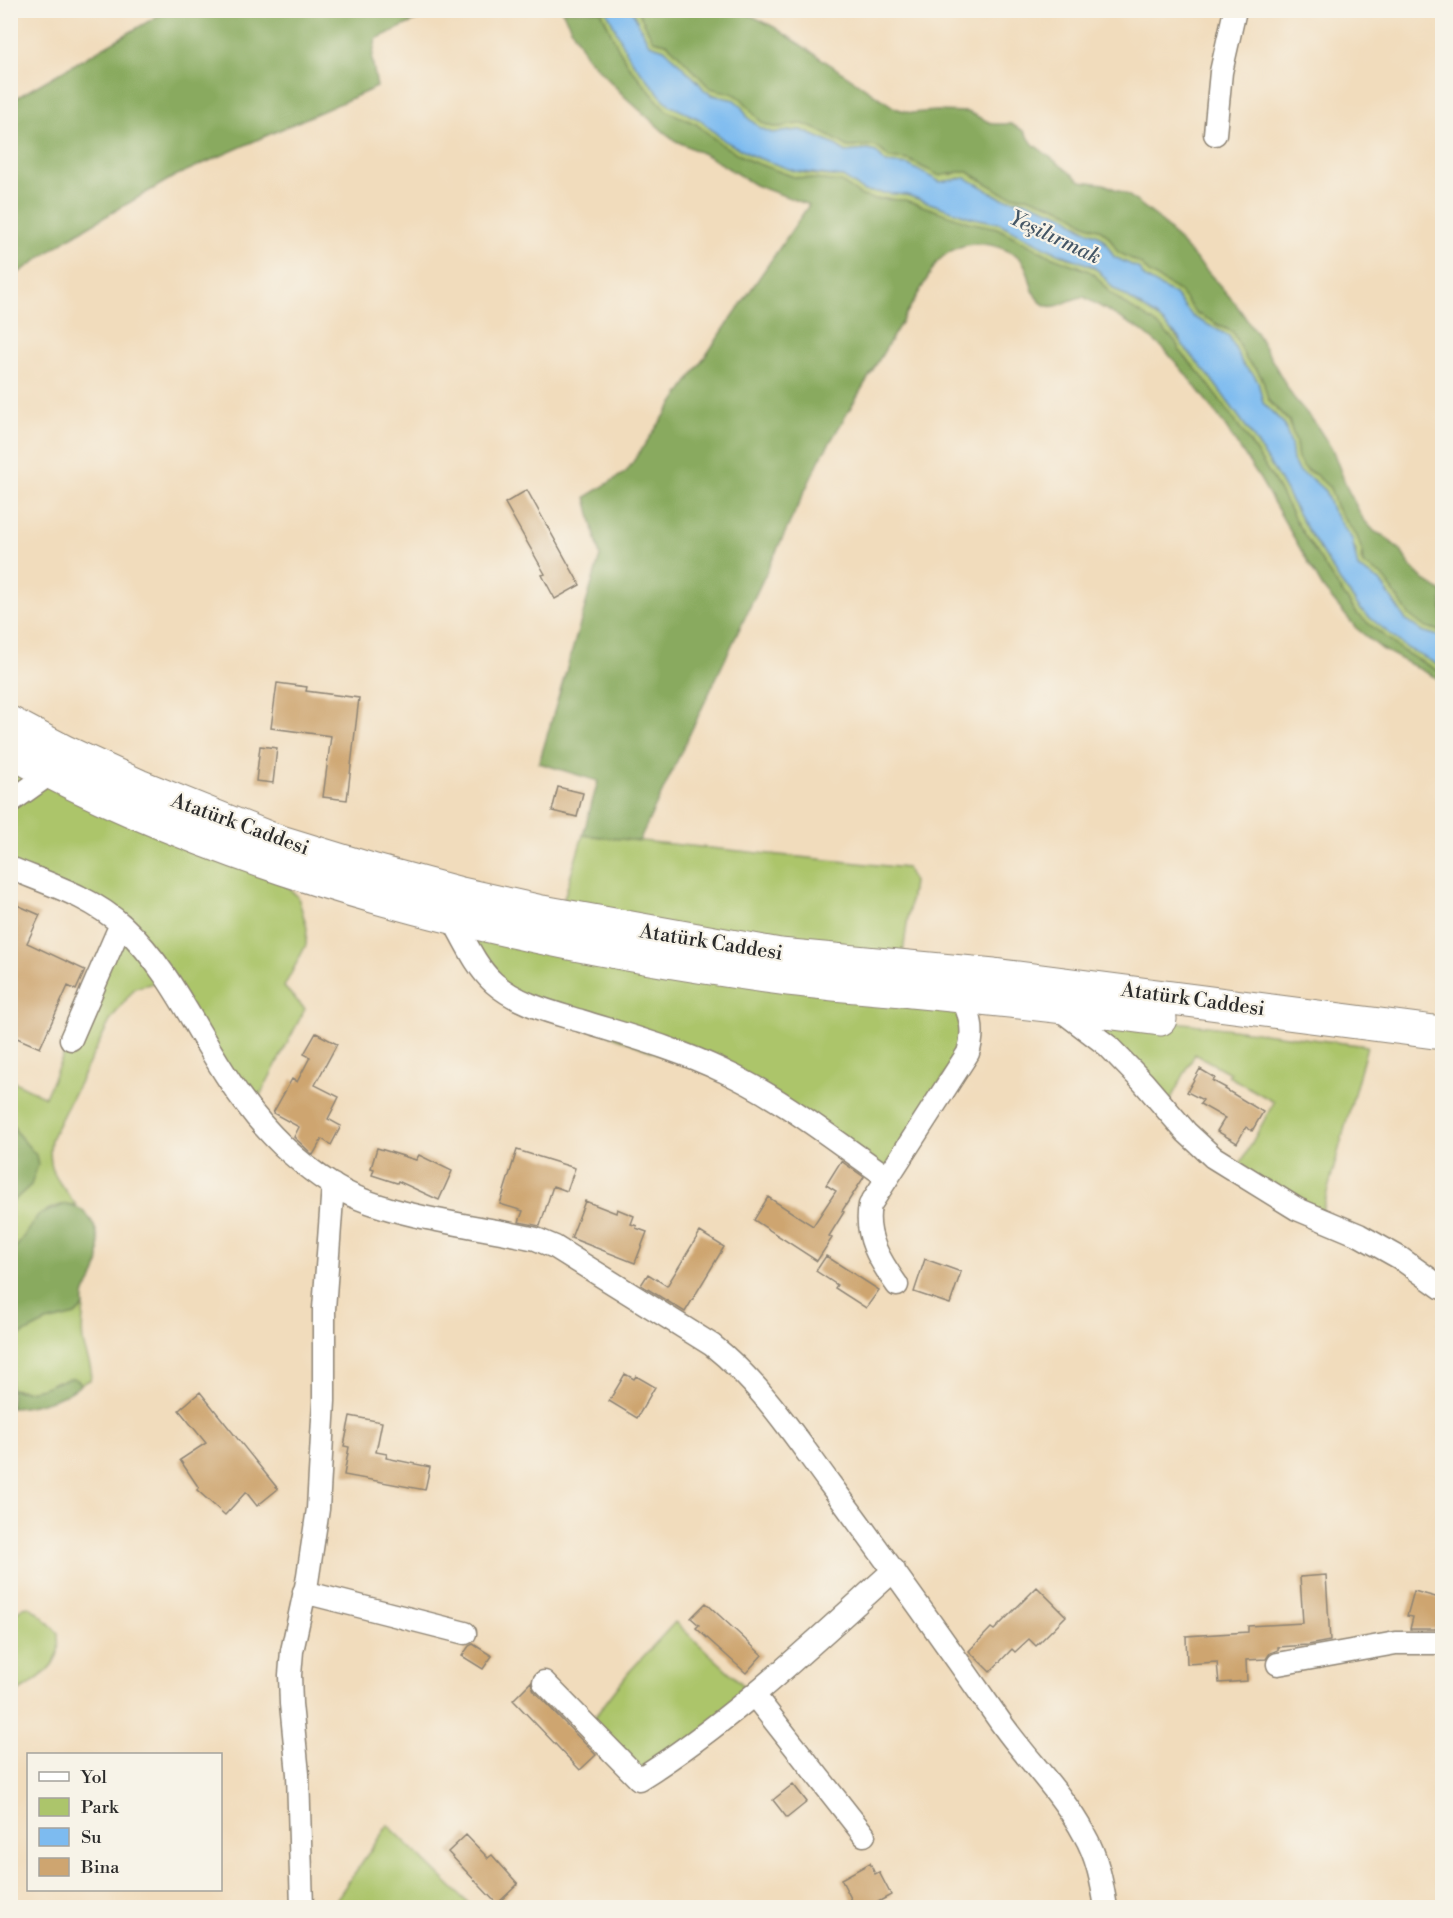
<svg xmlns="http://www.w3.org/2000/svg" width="1453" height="1918" font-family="'Libre Bodoni',serif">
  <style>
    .green { fill: #acc56b; stroke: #6c784b; stroke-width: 1.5 }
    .forest { fill: #89aa5f; stroke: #5a6a45; stroke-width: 1.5 }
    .water { fill: #7dbbf0; stroke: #54738e; stroke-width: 1.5 }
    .building { fill: #cea570 }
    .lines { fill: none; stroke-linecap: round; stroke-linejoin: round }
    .minor-casing { stroke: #8e8474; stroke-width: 25 }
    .highway-casing { stroke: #8e8474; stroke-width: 35 }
    .minor { stroke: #fff; stroke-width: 22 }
    .highway { stroke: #fff; stroke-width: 33 }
    .labels { text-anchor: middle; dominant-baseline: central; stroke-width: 4.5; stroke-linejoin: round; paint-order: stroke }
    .street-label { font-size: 20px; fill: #2b2b2b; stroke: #f7f3e8 }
    .water-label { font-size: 21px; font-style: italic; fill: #445666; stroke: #f7f3e8 }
  </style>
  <rect width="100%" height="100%" fill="#f7f3e8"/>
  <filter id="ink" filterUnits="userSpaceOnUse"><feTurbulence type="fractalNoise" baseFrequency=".0167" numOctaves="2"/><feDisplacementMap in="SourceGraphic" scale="12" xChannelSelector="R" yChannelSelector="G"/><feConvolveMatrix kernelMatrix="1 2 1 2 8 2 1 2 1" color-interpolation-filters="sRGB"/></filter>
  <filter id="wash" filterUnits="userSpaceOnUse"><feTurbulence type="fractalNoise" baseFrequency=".008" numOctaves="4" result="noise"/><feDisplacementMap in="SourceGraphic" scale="24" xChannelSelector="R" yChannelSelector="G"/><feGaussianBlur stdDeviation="1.35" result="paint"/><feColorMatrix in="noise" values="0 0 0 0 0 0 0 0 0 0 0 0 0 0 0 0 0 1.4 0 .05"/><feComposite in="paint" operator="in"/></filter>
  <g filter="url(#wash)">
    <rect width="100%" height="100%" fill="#f1dcbc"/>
    <!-- green -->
    <path class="green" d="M601,11H607L623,45L632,61L645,76L690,115L699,119L725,141L753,156L808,174L843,177L864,191L907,195L970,217L999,223L1051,250L1069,258L1080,260L1099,271L1113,288L1156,316L1168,327L1210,377L1250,432L1278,477L1303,522L1340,581L1362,611L1407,648L1442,667V673L1404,652L1358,615L1336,584L1298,525L1273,479L1245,435L1206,381L1180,351L1175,341L1109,292L1095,275L1079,266L1068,264L1048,255L997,228L968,222L917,205L888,198L874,199L862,196L841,182L794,177L750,161L722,145L696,124L667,111L657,100L628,65L618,48Z
      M632,11H638L653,40L666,43L675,51L709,87C718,92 731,90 739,97C752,106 755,124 774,127C783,128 793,123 802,124C810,125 839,141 848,147C870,147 872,139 889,158L909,160L926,169L951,175L958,172H968L1003,193L1020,197H1030L1067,211L1085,224L1101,230L1109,237L1118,252L1142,264L1149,273L1179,291L1218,326L1233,332L1247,361L1257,370L1263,380L1268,400L1288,421L1296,443L1298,459L1307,471L1316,475L1330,488L1337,508L1357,536L1362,551L1361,560L1365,566L1373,569L1384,577L1397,598L1432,629L1442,631V637L1421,631L1405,619L1380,581L1358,568L1355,561L1356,551L1332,510L1325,491L1298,471L1293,461L1284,424L1263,403L1258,382L1253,374L1243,365L1229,336L1193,317L1175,295L1145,278L1138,268L1114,257L1104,240L1073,222L1029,202L1001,198L977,184L959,178L953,181L940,182L932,180L908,165L886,163L868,150L846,152L835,145L801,130L772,133L760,128L748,118L741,106L705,91L698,82L664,49L649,44Z
      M11,751L262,862L298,897L307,928L306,945L284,987L305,1009L252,1111L179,993L153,983L135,988L111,1019L51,1139C47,1173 57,1179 76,1205C39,1200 30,1231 11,1255V1203L31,1185L35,1155L17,1133L11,1120V1080L45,1097L121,924L11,868Z
      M583,835L907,868L913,882L901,967L559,915Z
      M452,918L961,996L972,1027L887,1177L776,1100L513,997Z
      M1057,1007L1367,1046L1320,1219L1236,1172L1274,1102L1228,1076L1230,1073L1195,1054L1166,1108Z
      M84,1306C83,1318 81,1329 83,1341C85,1355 94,1367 90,1380L81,1384L79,1381H57L44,1388L28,1391L11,1389L10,1340L46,1322L75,1315Z
      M29,1606L44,1618L58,1633C58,1639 59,1647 58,1653C54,1671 26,1687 11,1696V1617L23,1607Z
      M675,1622L754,1695L639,1779L587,1727L629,1672Z
      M388,1825L472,1907H331Z"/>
    <!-- forest -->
    <path class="forest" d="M168,10L436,11L376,39L372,59L377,87L175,176L72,236L11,278V101Z
      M740,10L774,27L895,108L911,113L936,111L968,112L993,124H1011L1024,131L1033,144L1081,181L1104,184L1128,195L1158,218L1208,272L1235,303L1257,334L1293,397L1315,423L1333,451L1347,488L1363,519L1375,532L1384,536L1401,551L1411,567L1424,580L1442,592V631L1423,626L1409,615L1384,577L1363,564L1362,551L1357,536L1337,508L1330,488L1316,475L1303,467L1298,459L1296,443L1289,421L1268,400L1263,380L1257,370L1247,361L1233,332L1196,313L1179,291L1149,273L1141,264L1118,252L1109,237L1101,230L1085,224L1067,211L1030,197H1021L1003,193L968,172H958L940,176L909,160L889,158C872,139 870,147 848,147C839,141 810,125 802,124C792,123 783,128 774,127C755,124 752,106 739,97C731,90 718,92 709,87L675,51L666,43L653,40L638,11Z
      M562,11H601L618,48L628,65L657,100L667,111L696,124L722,145L750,161L794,177L841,182L862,196L874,199L906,200L968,222L997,228L1048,255L1089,271L1095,275L1109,292L1126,305L1153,321L1175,341L1180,351L1206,381L1245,435L1273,479L1298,525L1336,584L1358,615L1404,652L1442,673V681L1382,649L1356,628L1323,588L1260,479L1219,417L1183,371L1164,349L1141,330L1084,297C1070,297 1058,311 1045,305C1029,297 1032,276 1024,264C1020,256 1013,253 1006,250C980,239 957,242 937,262L820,459L639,841L583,835L598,781L539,763L600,556L586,497L626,472L809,205L755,185L710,157L672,139L625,97L586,56Z
      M10,1120L17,1133L36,1155L38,1165L31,1185L11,1203Z
      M66,1204C96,1208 105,1246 96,1272C91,1286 82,1289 84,1306L75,1315L46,1322L11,1340V1255L38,1215Z
      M73,1378L79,1381L81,1384C68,1398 29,1408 11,1408V1389C33,1397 52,1381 73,1378Z"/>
    <!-- water -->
    <path class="water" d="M607,11H632L649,44L664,49L698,82L705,91L712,95L734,100L741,106L748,118L760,128L772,133L801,130L835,145L846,152L868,150L876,152L886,163L908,165L940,182L966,178L1001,198L1029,202L1065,216L1082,229L1098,235L1104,240L1114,257L1138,268L1145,278L1175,295L1193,317L1229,336L1243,365L1253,374L1258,382L1263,403L1284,424L1291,445L1293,461L1298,471L1313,480L1325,491L1332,510L1352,539L1358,568L1380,581L1405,619L1421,631L1442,637V667L1407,648L1362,611L1340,581L1303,522L1278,477L1250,432L1210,377L1185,348L1179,338L1156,316L1113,288L1099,271L1092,266L1051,250L999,223L970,217L907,195L864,191L843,177L795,171L753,156L725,141L699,119L671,106L661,96L632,61L623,45Z"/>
    <g id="blocks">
      <!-- building -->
      <path class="building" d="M527,490L580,585L555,599L542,575L545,574L505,503Z
        M277,683L307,687L306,691L359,698L347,800L323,797L331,736L271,728Z
        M260,746L277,748L273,783L256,781Z
        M558,787L583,793L577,817L552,811Z
        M10,902L40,915L27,943L85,970L76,990L68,986L40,1048L10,1035Z
        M316,1033L337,1044L315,1085L339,1097L328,1119L341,1126L331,1145L322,1139L313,1155L294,1137L299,1127L273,1113L292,1079L297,1082L310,1057L304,1054Z
        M1200,1069L1215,1078L1213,1081L1226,1088L1225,1089L1263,1112L1252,1131L1246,1127L1237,1143L1217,1131L1225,1118L1200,1104L1203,1100L1187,1092Z
        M377,1148L416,1160L419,1155L452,1171L439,1200L398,1181L397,1183L372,1175L374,1169L371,1168Z
        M517,1150L575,1168L567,1191L553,1186L540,1226L519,1222L523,1211L500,1204Z
        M841,1161L864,1177L842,1211L844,1212L829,1236L832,1238L817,1261L754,1220L768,1197L813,1226L836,1191L826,1185Z
        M585,1201L616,1213L617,1209L634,1216L631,1224L637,1226L636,1228L647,1232L635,1263L571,1238Z
        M700,1232L724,1247L685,1312L641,1285L648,1274L667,1286Z
        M826,1256L879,1290L866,1308L835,1288L837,1285L816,1271Z
        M925,1259L961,1272L950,1304L914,1292Z
        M625,1374L634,1379L636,1376L655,1387L637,1418L609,1401Z
        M200,1392L278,1489L257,1506L246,1492L225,1515L197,1490L199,1488L180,1460L206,1443L179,1410Z
        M350,1416L382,1422L376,1452L387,1454L386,1458L430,1467L425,1490L344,1475L349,1447L344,1446Z
        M1326,1575L1330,1641L1308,1645L1278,1647V1650L1270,1653L1266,1659L1246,1660L1247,1681L1219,1683L1217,1662L1187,1664L1186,1636L1248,1632V1626L1303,1623L1300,1577Z
        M1037,1587L1066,1616L1036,1646L1029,1639L1015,1652L1012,1649L990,1672L969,1651L991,1628L994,1630Z
        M1414,1591L1443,1599L1436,1629H1410L1413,1617L1407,1616Z
        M706,1603L762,1655L746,1673L696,1628L699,1625L691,1618Z
        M473,1644L492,1656L483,1669L462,1656L469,1646Z
        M531,1682L534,1691L596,1755L580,1770L513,1700Z
        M793,1784L807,1802L787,1818L773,1800Z
        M466,1835L488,1858L492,1855L518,1884L497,1904L448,1852Z
        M870,1863L875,1874L879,1872L891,1895L867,1908H856L841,1879Z"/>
    </g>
  </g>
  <g filter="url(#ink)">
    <use href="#blocks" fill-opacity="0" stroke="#8e8474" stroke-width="1.5"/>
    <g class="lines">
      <!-- minor casing -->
      <g class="minor-casing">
        <path id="minor" d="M1215,134L1221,72L1235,10
          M10,802L51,773
          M10,868C49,884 92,897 123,926C176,975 200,1043 243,1100C267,1133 297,1162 331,1184C381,1217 476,1225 536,1239L555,1247L712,1345C760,1383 794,1435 830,1484C887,1561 942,1638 997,1717C1024,1757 1061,1791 1084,1834C1097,1856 1102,1882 1106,1908
          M452,918C464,939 476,967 494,983C518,1004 551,1012 581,1021C629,1036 678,1049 723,1071C782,1098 834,1140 887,1177
          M1058,1008L1108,1046L1143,1082L1186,1132L1213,1157L1297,1209L1359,1235L1400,1258L1442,1288
          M71,1039L121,924
          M897,1285C880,1261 864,1236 870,1205L968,1053C975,1032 971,1016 961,996
          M304,1592L465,1633
          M1278,1664L1396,1643H1442
          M544,1682L639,1779C732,1721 812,1644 894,1570
          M754,1695L864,1835
          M302,1908L298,1774L291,1704L290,1675L292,1651L307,1582L318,1509L324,1401V1309L333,1185"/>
      </g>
      <!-- highway casing -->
      <g class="highway-casing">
        <path id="highway" d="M10,723L65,752L139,786L271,839L375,871L457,893L542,912L780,955L994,975L1442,1033
          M10,751C248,880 514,942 780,978C823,984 867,987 911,991C994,999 1077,1008 1160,1019"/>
      </g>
      <!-- minor -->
      <use href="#minor" class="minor"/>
      <!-- highway -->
      <use href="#highway" class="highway"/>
    </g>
  </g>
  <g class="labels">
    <!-- street labels -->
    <g class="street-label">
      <text transform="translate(240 825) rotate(20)">Atatürk Caddesi</text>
      <text transform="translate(711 943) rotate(9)">Atatürk Caddesi</text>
      <text transform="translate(1193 1000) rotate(8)">Atatürk Caddesi</text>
    </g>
    <!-- water labels -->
    <g class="water-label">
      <text transform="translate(1055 238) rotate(25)">Yeşilırmak</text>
    </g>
  </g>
  <!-- margin -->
  <rect width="1453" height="1918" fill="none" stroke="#f7f3e8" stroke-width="36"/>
  <!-- legend -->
  <rect x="27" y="1753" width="195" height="138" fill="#f7f3e8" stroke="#a5a39c" stroke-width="1.5"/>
  <rect x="39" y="1772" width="30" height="9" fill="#ffffff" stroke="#a5a39c" stroke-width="1.5"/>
  <text x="81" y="1783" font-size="18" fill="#2b2b2b">Yol</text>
  <rect x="39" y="1798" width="30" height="18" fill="#acc56b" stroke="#a5a39c" stroke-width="1.5"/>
  <text x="81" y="1813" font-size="18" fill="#2b2b2b">Park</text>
  <rect x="39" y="1828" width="30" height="18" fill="#7dbbf0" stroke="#a5a39c" stroke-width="1.5"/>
  <text x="81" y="1843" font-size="18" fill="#2b2b2b">Su</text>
  <rect x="39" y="1858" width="30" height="18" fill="#cea570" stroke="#a5a39c" stroke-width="1.5"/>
  <text x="81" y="1873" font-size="18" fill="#2b2b2b">Bina</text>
</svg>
